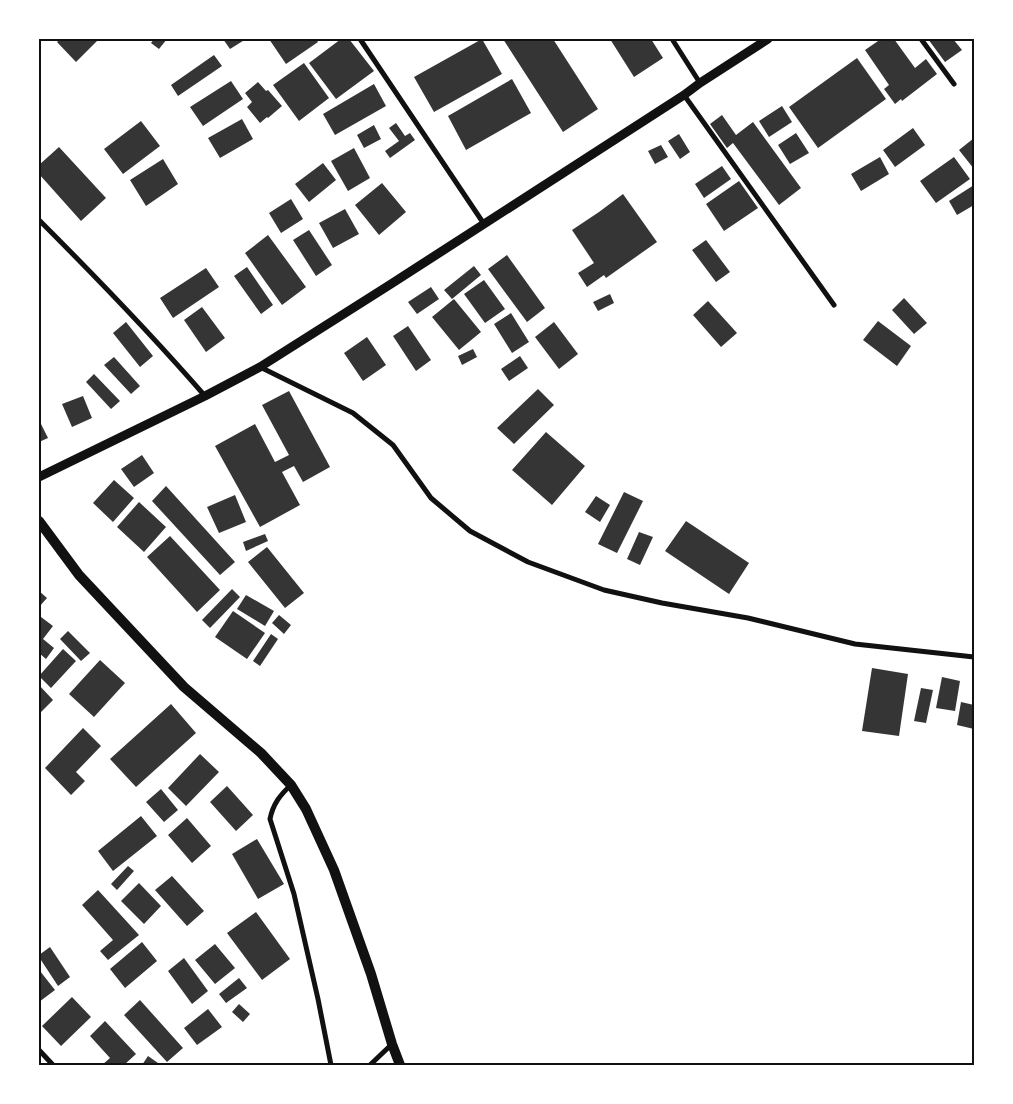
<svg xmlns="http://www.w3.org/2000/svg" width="1013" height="1104" font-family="'Noto Sans',sans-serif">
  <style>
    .building { fill: #353535 }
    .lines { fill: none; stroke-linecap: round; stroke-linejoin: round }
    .minor { stroke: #111; stroke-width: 5 }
    .tertiary { stroke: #111; stroke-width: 9 }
    .secondary { stroke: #111; stroke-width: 10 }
    .neatline { fill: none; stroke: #111; stroke-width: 2 }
  </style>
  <rect width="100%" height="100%" fill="#fff"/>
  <!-- building -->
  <path class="building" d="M60,39H99L76,62L57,42Z
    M154,39H167L159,49L151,43Z
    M223,39H246L230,49Z
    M269,39H316L318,42L286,64Z
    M341,39H349L374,71L336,99L309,63Z
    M482,39L502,74L434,112L414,77Z
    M503,39H553L598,109L563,132Z
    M610,39H651L663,58L634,77Z
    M881,39H894L915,68L926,59L937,74L902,101L901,99L895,104L884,89L889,85L865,50Z
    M928,39H953L962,50L945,62Z
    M214,55L222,66L178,96L171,85Z
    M857,58L886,99L818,148L789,107Z
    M304,63L329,98L299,121L273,85Z
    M512,79L531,113L466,150L448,116Z
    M231,81L243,99L203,126L190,107Z
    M258,82L266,91L268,90L282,106L268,118L267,117L260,123L247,107L252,102L245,93Z
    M374,84L386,106L335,135L323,114Z
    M782,106L792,122L769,137L759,121Z
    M722,115L736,135L753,122L801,188L779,205L733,143L727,148L710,124Z
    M242,119L253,139L220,158L208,138Z
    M141,121L160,146L123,174L104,149Z
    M396,123L405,136L410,133L415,140L390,158L385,151L399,141L389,128Z
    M374,125L381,139L364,148L357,135Z
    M913,128L925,145L895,167L883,150Z
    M796,133L809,153L790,164L778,145Z
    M679,134L690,152L680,159L668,141Z
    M974,138V169L959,150Z
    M661,145L668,157L655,164L648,151Z
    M59,147L106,198L81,221L39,174V165Z
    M354,148L370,178L348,191L331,161Z
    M880,157L889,174L861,191L851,174Z
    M954,157L970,179L936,203L920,181Z
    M163,159L178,184L146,206L130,180Z
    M323,163L336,180L309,202L295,184Z
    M722,166L731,179L704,198L695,184Z
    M739,181L758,208L724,231L706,204Z
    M382,183L406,212L379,235L355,205Z
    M974,185V205L957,215L949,201Z
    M623,194L657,242L606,278L604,275L587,287L578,273L594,263L572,230L599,212Z
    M291,199L303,219L281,233L269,213Z
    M345,209L359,234L333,248L319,223Z
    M309,230L332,265L316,276L293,240Z
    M268,235L306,287L282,305L245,253Z
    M706,240L730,272L716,282L692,250Z
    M507,255L545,308L527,322L488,269Z
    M474,266L481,275L452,299L444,290Z
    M247,267L273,305L261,314L234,276Z
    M206,268L219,287L173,318L160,298Z
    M484,280L505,309L485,323L464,294Z
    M431,287L439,299L417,314L408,302Z
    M610,294L614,303L598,311L593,302Z
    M904,298L927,323L914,334L892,310Z
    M454,299L481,332L459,350L432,317Z
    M708,301L737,333L721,347L693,315Z
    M202,307L225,338L206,352L184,320Z
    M511,313L529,342L512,353L494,324Z
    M878,321L911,346L897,366L863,340Z
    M126,322L153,356L140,367L113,333Z
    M554,322L578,354L559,369L535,337Z
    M408,326L431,360L416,371L393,336Z
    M367,337L386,365L363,381L344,353Z
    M473,349L477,357L462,365L458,356Z
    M520,356L528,368L509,381L501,369Z
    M114,357L140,386L131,394L104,365Z
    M94,374L120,401L111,409L86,382Z
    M538,389L554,405L514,444L497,428Z
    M289,391L330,467L303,482L294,466L282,472L300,505L260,527L215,446L255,424L275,462L289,455L262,405Z
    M83,396L92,418L72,427L62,404Z
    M39,420L48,438L39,442Z
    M546,432L585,466L552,505L512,470Z
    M142,455L154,473L134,487L121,469Z
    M114,480L134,498L113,522L93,503Z
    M166,486L235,562L220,575L152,501Z
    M624,492L643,501L617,553L598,544Z
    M235,495L246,522L219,533L207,507Z
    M596,496L610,505L600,522L585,512Z
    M139,502L166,527L144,552L117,527Z
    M686,521L749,563L729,594L665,551Z
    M639,532L653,537L640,565L627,559Z
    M265,534L268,541L246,551L243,542Z
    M170,536L220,590L197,612L147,557Z
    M267,547L304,593L285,608L248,562Z
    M232,589L240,597L210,628L202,620Z
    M39,591L47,598L39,607Z
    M246,595L274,611L265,626L237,609Z
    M233,611L265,633L247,659L215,637Z
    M279,615L291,625L284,634L272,623Z
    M41,617L53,626L43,639L54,648L46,659L39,653V620Z
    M68,631L90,653L81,661L60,639Z
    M271,634L278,639L260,666L253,661Z
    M63,649L76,661L51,688L39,676Z
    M100,660L125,683L94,717L69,694Z
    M872,668L908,674L899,736L862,731Z
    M942,677L960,681L955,711L936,708Z
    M39,685L53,700L39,714Z
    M921,688L933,690L926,723L914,721Z
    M961,702L974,705V729L957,725Z
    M171,704L196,733L136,787L110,759Z
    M83,728L101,746L76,772L85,781L71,795L45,768Z
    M200,754L219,772L186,806L168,788Z
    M227,786L253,815L236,831L210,802Z
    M161,789L178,810L164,822L146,802Z
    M141,816L157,836L113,871L98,851Z
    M187,818L211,846L192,863L168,835Z
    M257,839L284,884L258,899L232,854Z
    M128,866L134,871L117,890L111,884Z
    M172,876L204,911L187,926L155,890Z
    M139,883L161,906L144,924L121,901Z
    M98,890L139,935L108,960L100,951L113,940L82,905Z
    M256,912L290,959L262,980L227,933Z
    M142,942L157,961L125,988L110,969Z
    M215,944L235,968L215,984L195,960Z
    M50,947L70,977L58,986L39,957V955Z
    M184,958L208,991L192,1004L168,971Z
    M40,971L55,990L39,1002V972Z
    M239,978L247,988L226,1003L219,994Z
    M72,997L91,1017L61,1046L42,1026Z
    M140,1000L183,1048L167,1062L124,1015Z
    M239,1004L250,1014L243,1022L232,1012Z
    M208,1009L222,1027L197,1045L184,1028Z
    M105,1021L136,1054L124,1065H102L110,1058L90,1036Z
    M148,1056L158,1063L157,1065H142Z"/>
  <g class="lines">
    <!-- minor -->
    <path class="minor" d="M360,39L484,224
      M672,39L700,83
      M921,39L954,84
      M684,95L834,305
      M39,220C96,277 152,335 205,396
      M260,367L353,413L393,445L431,498L470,531L528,562L604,590L662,603L748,618L855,644L974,657
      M291,785C280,795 273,804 270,819L294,894L318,999L331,1065
      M39,1050L53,1065
      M370,1065L391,1045"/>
    <!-- tertiary -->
    <path class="tertiary" d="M39,477L205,396L260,367L391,284L684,95L700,83L768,39"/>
    <!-- secondary -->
    <path class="secondary" d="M39,521L79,575L184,687L261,753L291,785L306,809L334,870L371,974L392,1044L400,1065"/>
  </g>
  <!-- border -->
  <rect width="1013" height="1104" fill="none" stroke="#ffffff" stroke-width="80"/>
  <rect x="40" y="40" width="933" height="1024" class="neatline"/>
</svg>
